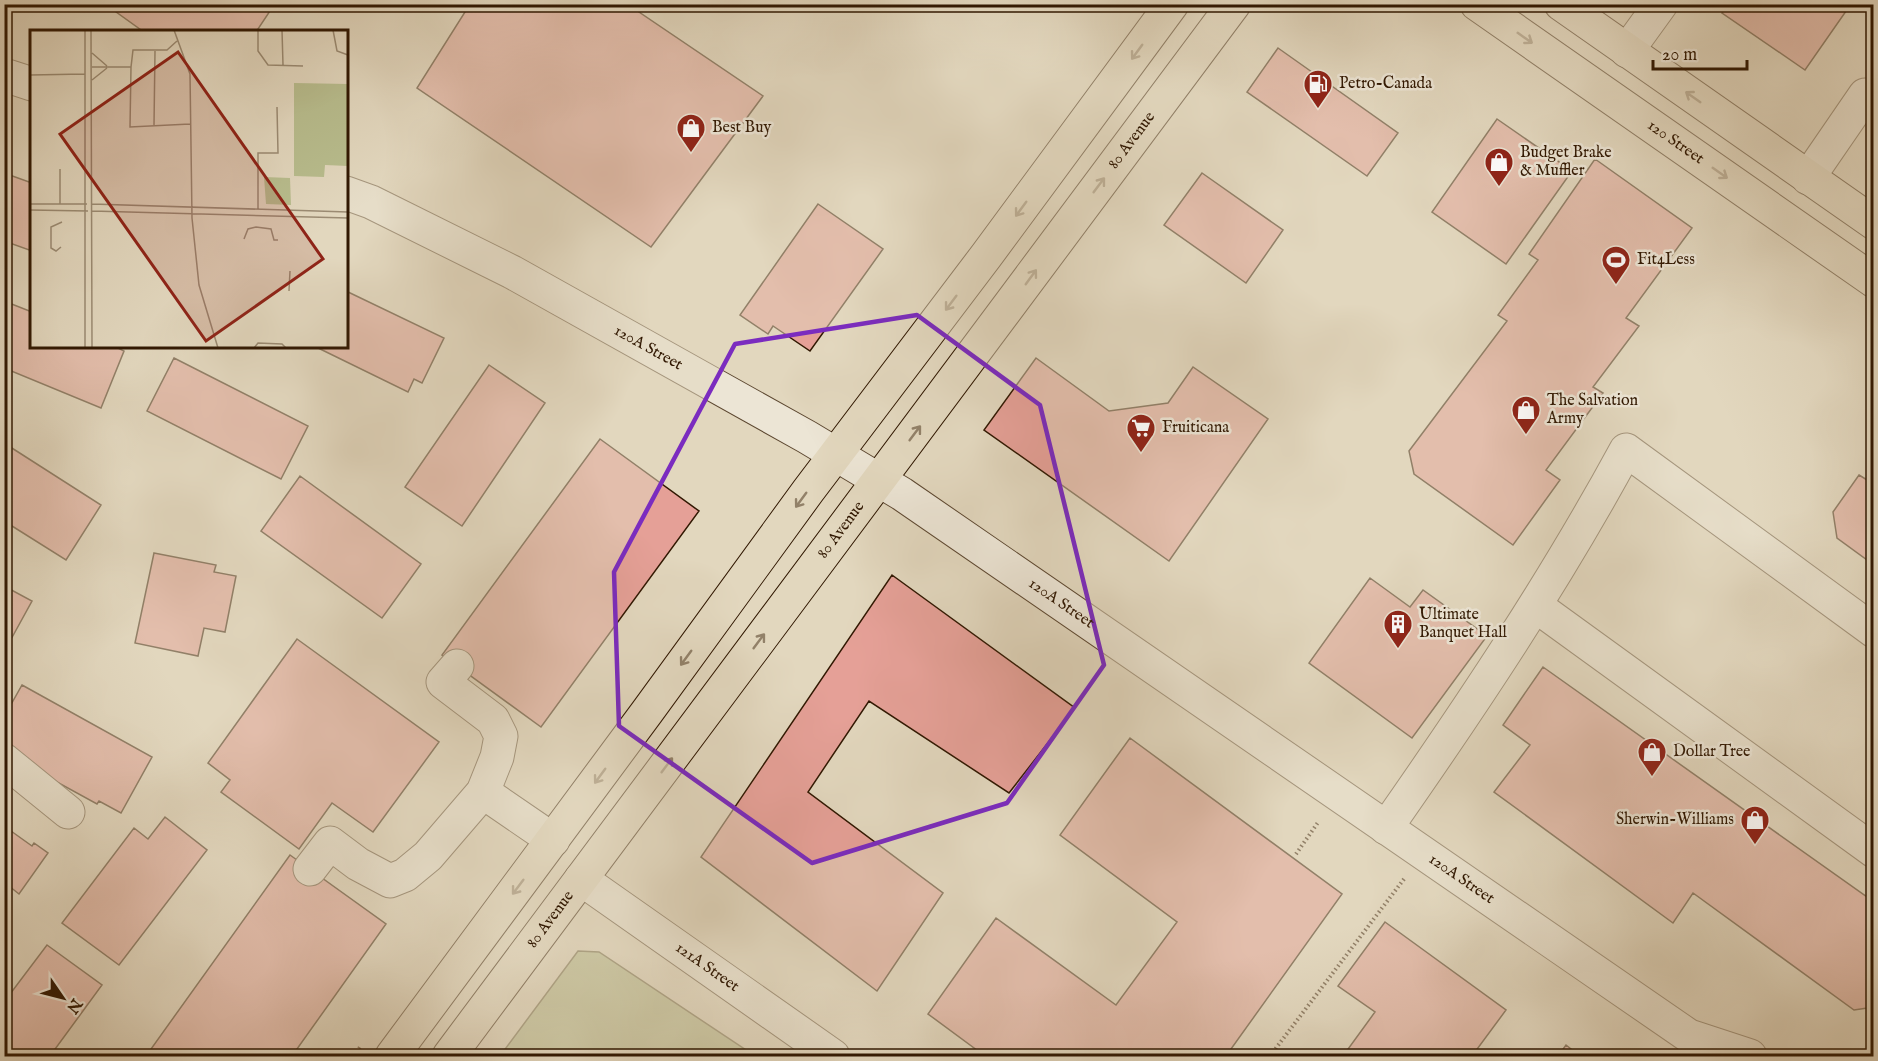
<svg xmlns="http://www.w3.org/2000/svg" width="1878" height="1061" font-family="'IM FELL English',serif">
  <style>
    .green { fill: #b8bd8e; stroke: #746a48; stroke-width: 1.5 }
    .building { fill: #e5a097; stroke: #311802; stroke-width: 1.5 }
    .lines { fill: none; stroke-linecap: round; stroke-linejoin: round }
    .minor-casing { stroke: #5d4831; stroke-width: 35 }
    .major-casing { stroke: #311802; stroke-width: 35 }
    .path { stroke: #311802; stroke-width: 4; stroke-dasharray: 1.5 3; stroke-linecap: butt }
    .minor { stroke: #ece5d5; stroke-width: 33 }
    .major { stroke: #e2d7be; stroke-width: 33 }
    .oneway { stroke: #928169 }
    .marked { fill: none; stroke: #7b2cbf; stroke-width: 4.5; stroke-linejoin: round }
    .labels { text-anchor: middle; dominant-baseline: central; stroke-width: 5; stroke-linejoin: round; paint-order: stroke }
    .poi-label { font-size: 16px; fill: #311802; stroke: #ece5d5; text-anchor: start }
    .street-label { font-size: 16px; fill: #311802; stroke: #ece5d5 }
    .inset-road { fill: none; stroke: #9b8b73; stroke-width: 1.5 }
    .view { fill: #8f2418; fill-opacity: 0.15; stroke: #8f2418; stroke-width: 3 }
    .inset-edge { fill: none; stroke: #311802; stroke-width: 3 }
  </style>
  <rect width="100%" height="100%" fill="#e2d7be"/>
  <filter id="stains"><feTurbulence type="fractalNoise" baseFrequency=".00333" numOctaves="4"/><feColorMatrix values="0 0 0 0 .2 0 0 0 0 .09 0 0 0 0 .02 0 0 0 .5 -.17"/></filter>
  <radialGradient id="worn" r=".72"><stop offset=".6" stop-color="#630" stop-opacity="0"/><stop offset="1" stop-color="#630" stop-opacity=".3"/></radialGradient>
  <!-- green -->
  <path class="green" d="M578,951L599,952L749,1052L746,1056H500Z"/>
  <!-- building -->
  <path class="building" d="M105,4H260L270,11L256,32H144Z
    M470,4H627L763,96L651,247L417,88Z
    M1728,4H1851L1805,70L1722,13Z
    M1278,48L1398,133L1367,176L1247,92Z
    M1497,119L1572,171L1506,264L1432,212Z
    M1595,159L1692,228L1626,318L1639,326L1593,387L1603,393L1546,470L1560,480L1513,545L1414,474L1409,451L1507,321L1498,315L1538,260L1529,254Z
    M4,173L32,183V251L4,241Z
    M1202,173L1283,230L1246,283L1164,225Z
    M818,204L883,249L810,351L773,326L768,334L740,315Z
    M346,291L444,338L422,383L414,379L408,392L314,346H346Z
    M4,301L32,312V346H114L124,351L101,408L4,368Z
    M174,358L308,426L281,479L147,411Z
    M1036,358L1109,411L1168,403L1193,367L1268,419L1169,561L984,430Z
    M489,365L545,403L462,526L405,487Z
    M600,439L699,511L541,727L442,655Z
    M4,443L101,505L66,560L4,521Z
    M1859,475L1872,483L1874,481V565L1837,538L1833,512Z
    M300,476L421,564L382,618L261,531Z
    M154,553L216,565L214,572L236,576L225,632L204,628L198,656L135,643Z
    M892,575L1075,708L1009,793L869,701L808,792L943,893L877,991L701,857Z
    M1370,578L1410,607L1423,590L1487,636L1412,738L1309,663Z
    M4,586L32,601L4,652Z
    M297,639L439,742L373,832L332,803L299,849L221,792L230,780L208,763Z
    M1543,667L1874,902V1007L1854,1010L1693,893L1673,923L1494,792L1530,745L1503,725Z
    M22,685L152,757L121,813L99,801L97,804L4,753V717Z
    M1130,738L1342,894L1226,1056H985L928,1014L996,918L1116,1005L1177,922L1060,835Z
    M165,817L207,850L119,965L62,923L134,828L148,839Z
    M4,826L32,846L34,843L48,853L19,894L9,886L4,893Z
    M290,855L386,924L292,1056H161L151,1049Z
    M1385,922L1506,1010L1472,1056H1343L1375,1012L1338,986Z
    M47,945L102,985L50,1056H4V1002Z
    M1566,1045L1580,1056H1558Z"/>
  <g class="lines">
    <!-- minor casing -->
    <g class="minor-casing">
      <g id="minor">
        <path d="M1627,51L1661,4"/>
        <path d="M4,75L32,84"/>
        <path d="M1808,178L1865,95"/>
        <path id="s1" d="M346,193L371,202L512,272L807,437L902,494L1689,1036L1750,1056"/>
        <path d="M1536,606L1874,851"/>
        <path d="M4,760L68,812"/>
        <path d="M483,792L553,840"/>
        <path d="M1386,828C1472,705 1555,581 1626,450L1874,631"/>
        <path d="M310,869L330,843L358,864L390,881L405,875L428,856L483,792L497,757L501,736L493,720L443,682L457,666"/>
        <path id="s2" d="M581,879L833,1056"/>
      </g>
    </g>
    <!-- major casing -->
    <g class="major-casing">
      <g id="major">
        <path id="s3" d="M1477,4L1874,281"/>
        <path d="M1561,4L1874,223"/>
        <path d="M392,1056L647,712L808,491L986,256L1172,4"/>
        <path id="s4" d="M449,1056L1234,4"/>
      </g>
    </g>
    <!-- path -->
    <path class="path" d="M1296,854L1319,821
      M354,1056L360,1047
      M1270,1056L1404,879"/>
    <!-- minor -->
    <use href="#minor" class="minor"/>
    <!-- major -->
    <use href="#major" class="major"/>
  </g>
  <!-- one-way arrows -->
  <defs><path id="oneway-shaft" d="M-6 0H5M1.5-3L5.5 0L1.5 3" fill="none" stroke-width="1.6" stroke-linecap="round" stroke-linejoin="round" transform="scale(1.5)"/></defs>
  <g class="oneway">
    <use href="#oneway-shaft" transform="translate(1525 38) rotate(35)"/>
    <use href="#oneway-shaft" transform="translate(1137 52) rotate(126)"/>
    <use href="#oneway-shaft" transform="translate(1693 97) rotate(-145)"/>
    <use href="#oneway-shaft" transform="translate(1720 173) rotate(35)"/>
    <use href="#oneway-shaft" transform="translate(1099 185) rotate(-53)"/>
    <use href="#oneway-shaft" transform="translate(1021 209) rotate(126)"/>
    <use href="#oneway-shaft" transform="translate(1031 277) rotate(-54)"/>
    <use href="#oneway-shaft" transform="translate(951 303) rotate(127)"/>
    <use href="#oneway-shaft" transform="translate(915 433) rotate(-53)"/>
    <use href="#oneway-shaft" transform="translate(801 500) rotate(126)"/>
    <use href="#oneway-shaft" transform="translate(759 641) rotate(-53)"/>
    <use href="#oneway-shaft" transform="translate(686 658) rotate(126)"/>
    <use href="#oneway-shaft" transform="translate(667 765) rotate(-53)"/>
    <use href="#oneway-shaft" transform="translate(600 776) rotate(126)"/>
    <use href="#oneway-shaft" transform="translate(518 887) rotate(127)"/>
  </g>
  <!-- marked area -->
  <path d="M0 0H1878V1061H0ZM917,315L1040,405L1104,665L1007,803L812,863L619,726L614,572L735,344Z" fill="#e2d7be" fill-opacity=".55" fill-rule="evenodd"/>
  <path class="marked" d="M917,315L1040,405L1104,665L1007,803L812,863L619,726L614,572L735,344Z"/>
  <!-- icons -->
  <defs>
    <g id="fuel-pin" transform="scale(1.5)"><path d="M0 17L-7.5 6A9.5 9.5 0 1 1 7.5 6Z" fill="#8f2418" stroke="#ece5d5"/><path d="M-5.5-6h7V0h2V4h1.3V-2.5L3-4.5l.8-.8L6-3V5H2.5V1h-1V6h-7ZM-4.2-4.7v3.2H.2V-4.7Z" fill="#fff"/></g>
    <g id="shop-pin" transform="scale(1.5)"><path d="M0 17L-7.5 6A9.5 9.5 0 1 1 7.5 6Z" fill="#8f2418" stroke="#ece5d5"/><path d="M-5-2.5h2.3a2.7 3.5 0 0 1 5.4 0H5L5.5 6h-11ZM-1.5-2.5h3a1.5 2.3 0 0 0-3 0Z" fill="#fff"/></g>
    <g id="stadium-pin" transform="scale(1.5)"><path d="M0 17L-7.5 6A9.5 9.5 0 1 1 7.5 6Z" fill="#8f2418" stroke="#ece5d5"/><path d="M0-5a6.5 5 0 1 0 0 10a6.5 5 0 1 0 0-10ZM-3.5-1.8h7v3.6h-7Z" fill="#fff"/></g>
    <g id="supermarket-pin" transform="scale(1.5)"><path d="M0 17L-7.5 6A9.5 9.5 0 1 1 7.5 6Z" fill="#8f2418" stroke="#ece5d5"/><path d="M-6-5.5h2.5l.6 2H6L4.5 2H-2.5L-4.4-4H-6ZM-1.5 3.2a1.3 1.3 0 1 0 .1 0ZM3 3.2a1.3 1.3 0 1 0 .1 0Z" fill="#fff"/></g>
    <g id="building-pin" transform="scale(1.5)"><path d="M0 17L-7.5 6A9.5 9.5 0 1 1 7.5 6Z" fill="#8f2418" stroke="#ece5d5"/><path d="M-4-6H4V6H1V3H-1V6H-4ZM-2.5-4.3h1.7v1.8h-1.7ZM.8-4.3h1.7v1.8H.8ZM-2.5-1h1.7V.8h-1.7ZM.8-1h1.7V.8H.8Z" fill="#fff"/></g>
  </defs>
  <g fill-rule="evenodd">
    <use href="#fuel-pin" x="1318" y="84"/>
    <use href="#shop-pin" x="691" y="128"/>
    <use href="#shop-pin" x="1499" y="162"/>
    <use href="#stadium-pin" x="1616" y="260"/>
    <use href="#shop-pin" x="1526" y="410"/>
    <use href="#supermarket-pin" x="1141" y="428"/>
    <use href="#building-pin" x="1398" y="624"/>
    <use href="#shop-pin" x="1652" y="752"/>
    <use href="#shop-pin" x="1755" y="820"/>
  </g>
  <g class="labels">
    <!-- poi labels -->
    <g class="poi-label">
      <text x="1339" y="84">Petro-Canada</text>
      <text x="712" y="128">Best Buy</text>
      <text x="1520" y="153">Budget Brake<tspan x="1520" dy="18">&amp; Muffler</tspan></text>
      <text x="1637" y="260">Fit4Less</text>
      <text x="1547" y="401">The Salvation<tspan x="1547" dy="18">Army</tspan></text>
      <text x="1162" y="428">Fruiticana</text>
      <text x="1419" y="615">Ultimate<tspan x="1419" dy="18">Banquet Hall</tspan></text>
      <text x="1673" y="752">Dollar Tree</text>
      <text x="1734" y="820" text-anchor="end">Sherwin-Williams</text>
    </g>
    <!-- street labels -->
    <g class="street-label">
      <text stroke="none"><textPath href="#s4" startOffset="1142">80 Avenue</textPath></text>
      <text stroke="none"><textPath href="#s3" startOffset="242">120 Street</textPath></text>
      <text stroke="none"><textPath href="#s1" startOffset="340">120A Street</textPath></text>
      <text stroke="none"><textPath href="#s4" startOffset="656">80 Avenue</textPath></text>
      <text stroke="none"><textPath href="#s1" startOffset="826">120A Street</textPath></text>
      <text stroke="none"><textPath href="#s1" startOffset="1312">120A Street</textPath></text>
      <text stroke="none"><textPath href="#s4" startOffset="170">80 Avenue</textPath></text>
      <text stroke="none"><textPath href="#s2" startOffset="154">121A Street</textPath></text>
    </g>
  </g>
  <!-- overview -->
  <g transform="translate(30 30)">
    <rect width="318" height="318" fill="#e2d7be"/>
    <path d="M264,53L318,54V136L295,135L294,147L264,146ZM234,147L260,148L261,175L236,174Z" fill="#b8bd8e"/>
    <path class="inset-road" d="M61,0L62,318M144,0L160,44L162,188L169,255L188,318M228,0V21L238,35L273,36M252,0L253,35M303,0L307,21L318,25M62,23L77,36M62,37H101L103,20H137L147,11M101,37L100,97L160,94M0,45L55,44M62,50L77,38M124,95L125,21M30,139V174M0,174H57M62,174L318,182M228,179V123H248L247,77M0,180L58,181M62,181L318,188M214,209L218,199L226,197L241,199L244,210H248M31,217L26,221L21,218V197L32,192M259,261L260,241M55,318V0M224,318L228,313L252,314L256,318"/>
    <path class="view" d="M148,22L293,229L176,311L30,104Z"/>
    <rect width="318" height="318" class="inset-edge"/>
  </g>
  <!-- margin -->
  <rect width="1878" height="1061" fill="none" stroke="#e2d7be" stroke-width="24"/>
  <rect x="6" y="6" width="1866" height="1049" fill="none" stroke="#311802" stroke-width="3"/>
  <rect x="12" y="12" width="1854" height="1037" fill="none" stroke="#311802" stroke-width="1.5"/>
  <!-- north arrow -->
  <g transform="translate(63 998) rotate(125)" stroke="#ece5d5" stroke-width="4.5" paint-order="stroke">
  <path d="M0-4.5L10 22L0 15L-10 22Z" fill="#311802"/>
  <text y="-9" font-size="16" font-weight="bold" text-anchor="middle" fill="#311802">N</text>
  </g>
  <!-- scale -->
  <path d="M1653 60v9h94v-9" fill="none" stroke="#311802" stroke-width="3"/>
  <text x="1662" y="60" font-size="18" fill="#311802" stroke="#ece5d5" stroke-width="4.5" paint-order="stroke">20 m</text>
  <rect width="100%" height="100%" filter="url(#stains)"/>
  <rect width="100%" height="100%" fill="url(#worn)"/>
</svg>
